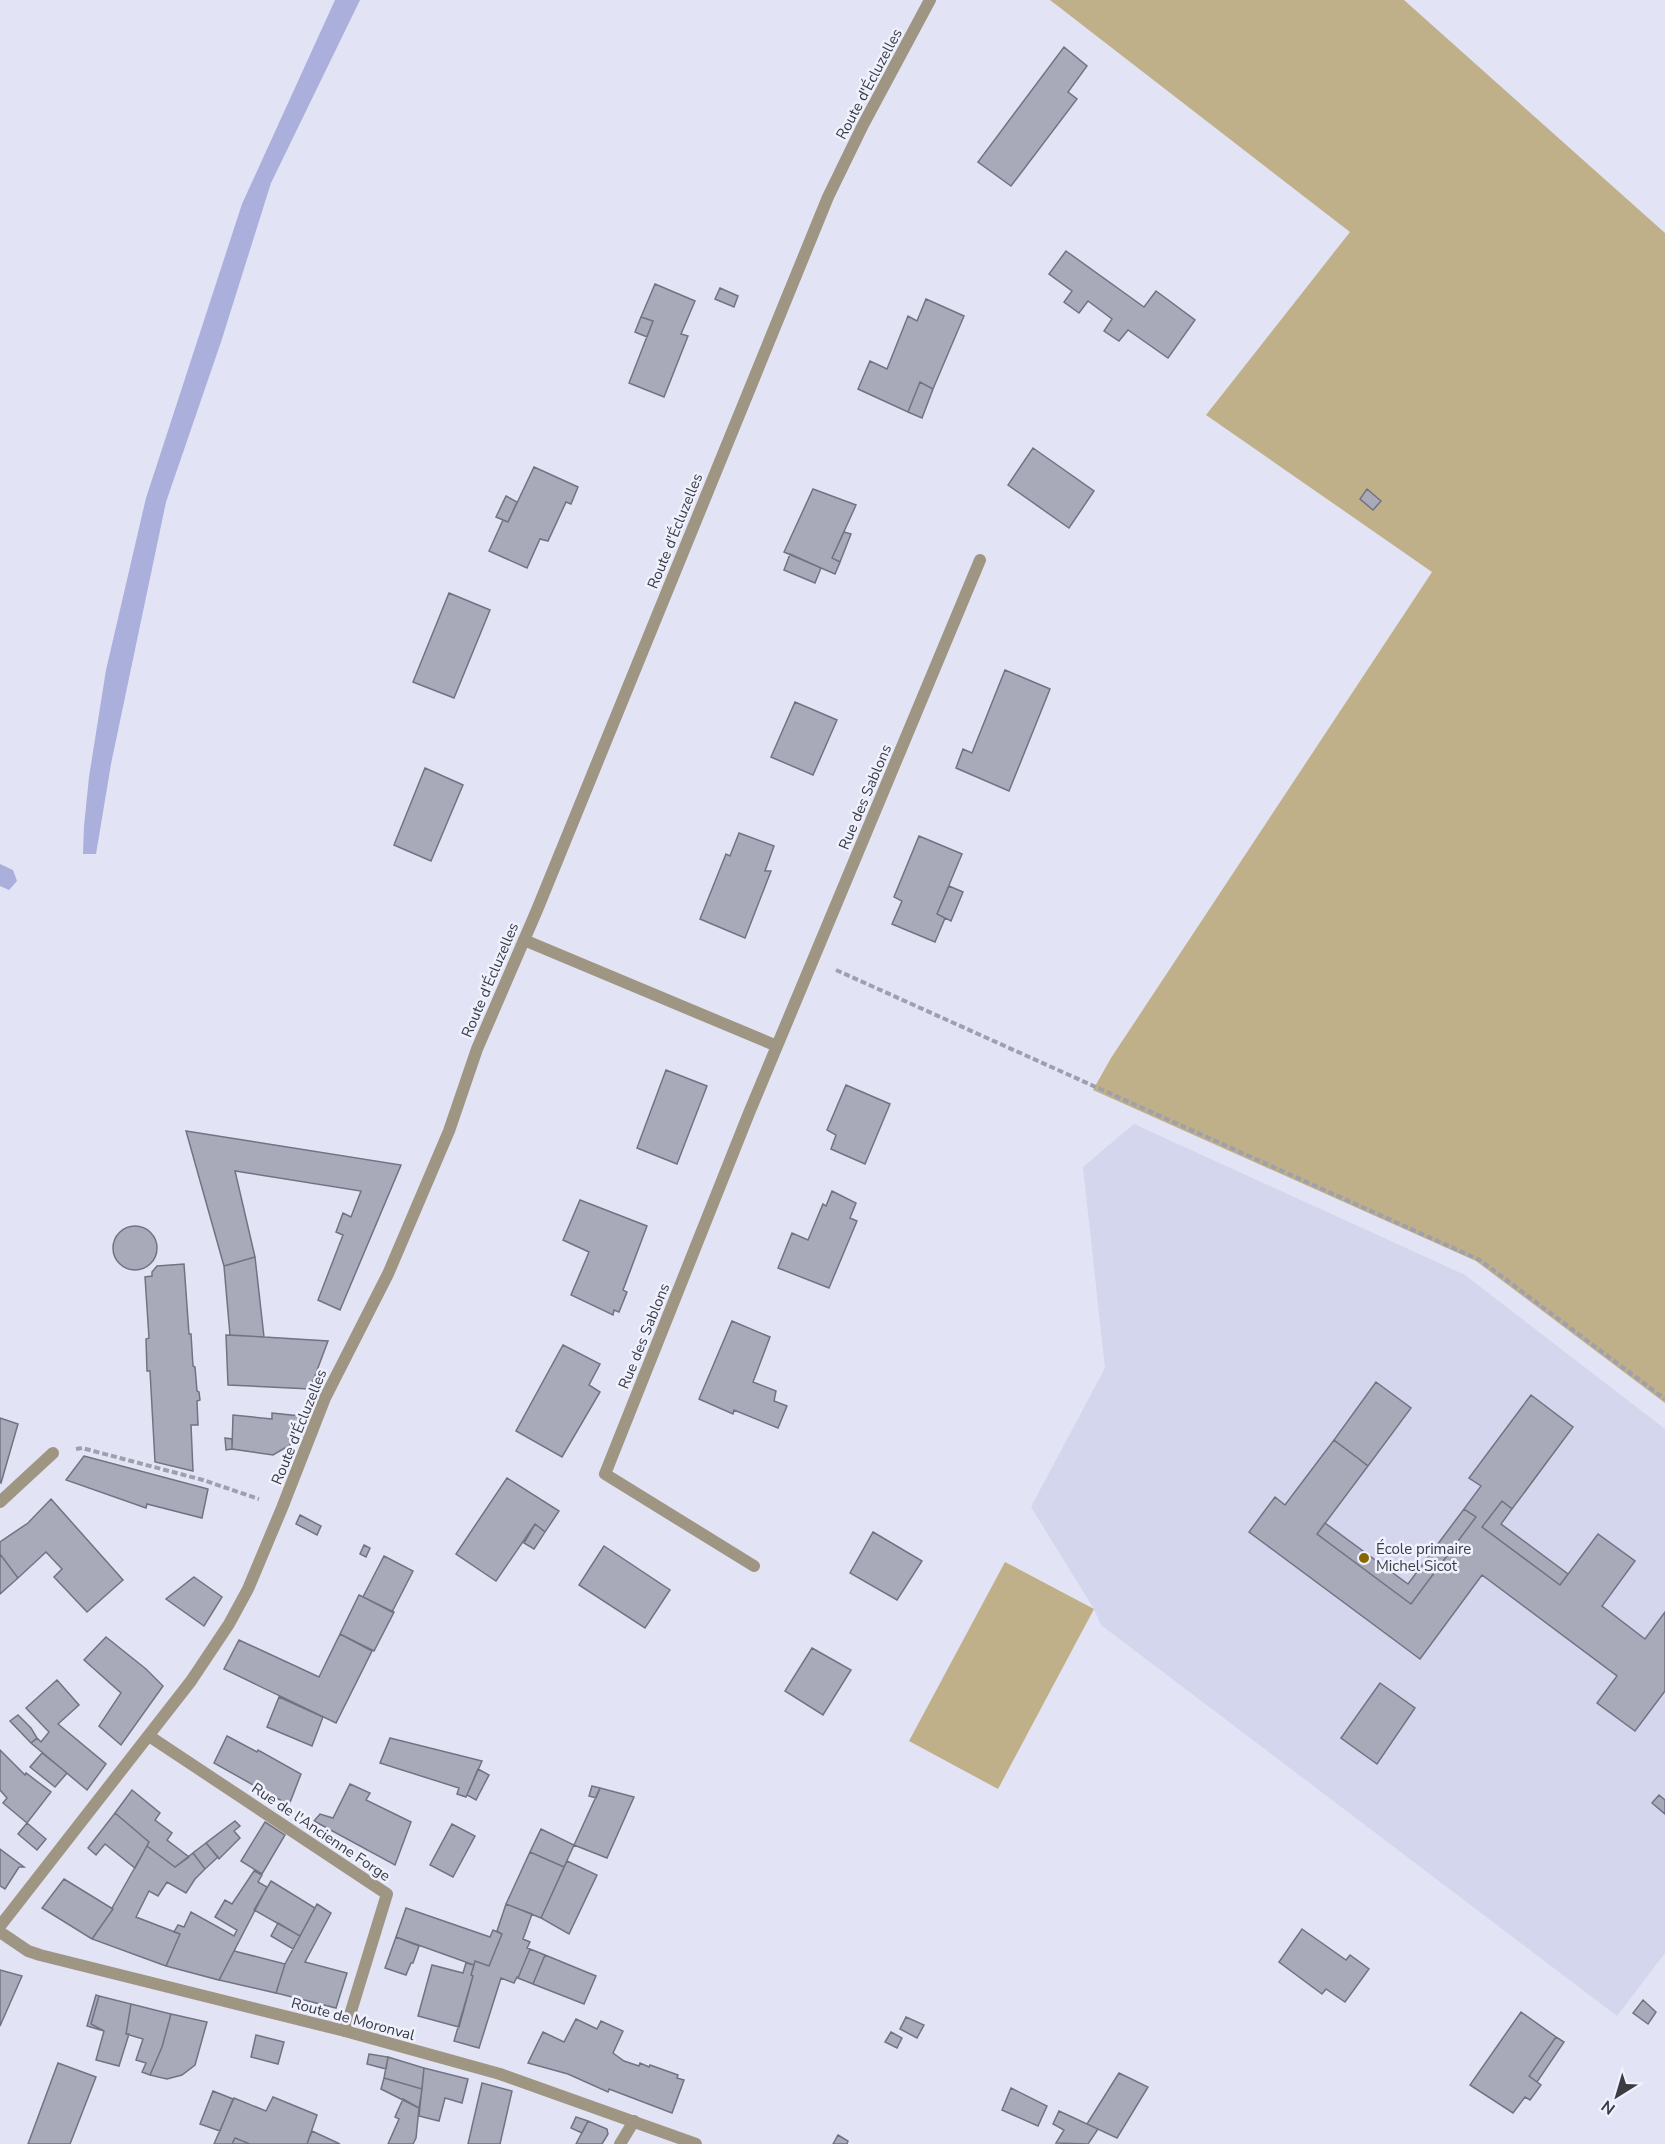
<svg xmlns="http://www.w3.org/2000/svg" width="1665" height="2144" font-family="'Nunito Sans',sans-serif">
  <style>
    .built { fill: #d3d6ec }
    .green { fill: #c0b08a }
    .water { fill: #abafdb }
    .building { fill: #a8aab9; stroke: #727382; stroke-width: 1.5 }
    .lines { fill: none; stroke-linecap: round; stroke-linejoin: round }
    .path { stroke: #9fa0ad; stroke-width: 4; stroke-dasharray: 6 3; stroke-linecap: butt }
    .minor { stroke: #9e9683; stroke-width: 12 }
    .tertiary { stroke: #9e9683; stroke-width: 12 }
    .poi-dot { fill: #876702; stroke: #eff1fe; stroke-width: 2 }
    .labels { text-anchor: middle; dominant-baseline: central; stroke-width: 5; stroke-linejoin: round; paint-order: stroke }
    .street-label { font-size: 15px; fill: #3b3c42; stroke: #eff1fe }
    .poi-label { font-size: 15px; fill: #3b3c42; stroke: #eff1fe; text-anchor: start }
  </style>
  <rect width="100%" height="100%" fill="#e2e3f4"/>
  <!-- built -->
  <path class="built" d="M1134,1124L1465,1275L1665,1429V1953L1617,2016L1101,1625L1094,1609L1031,1507L1105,1368L1083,1167Z"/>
  <!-- green -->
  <path class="green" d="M1050,0H1404L1665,233V1403L1476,1261L1093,1090L1111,1058L1432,572L1206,415L1350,232Z
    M1005,1562L1094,1609L998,1789L909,1741Z"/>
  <!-- water -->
  <path class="water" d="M335,0H360L271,183L221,342L166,502L111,764L96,854H83L84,826L89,777L106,670L146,498L242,204Z
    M0,864L13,870L17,881L9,890L0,886Z"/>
  <!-- building -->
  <path class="building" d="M1064,47L1087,66L1068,92L1077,99L1011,186L978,162Z
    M1066,251L1144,307L1156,291L1195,320L1168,358L1128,330L1119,341L1104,331L1112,319L1088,301L1079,313L1064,302L1072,291L1049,274Z
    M655,284L695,301L681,334L688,336L664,397L629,383L653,321L641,317Z
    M720,288L738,296L734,307L715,299Z
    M926,299L964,316L933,389L920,382L908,412L858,389L870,361L887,369L908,316L917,321Z
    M641,317L653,321L647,337L635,332Z
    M920,382L933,389L922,418L908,412Z
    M1033,448L1094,491L1069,528L1008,485Z
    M534,467L578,487L571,504L566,502L548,541L540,539L527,568L489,551L503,520L508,522Z
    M813,489L856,505L832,558L840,562L835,574L784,552Z
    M1367,489L1381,501L1373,510L1360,499Z
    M506,496L517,502L508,522L496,517Z
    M844,532L851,534L840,562L832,558Z
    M790,554L821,568L815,583L784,570Z
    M449,593L490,610L454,698L413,682Z
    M1005,670L1050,689L1009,791L956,768L963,749L972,753Z
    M795,702L837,720L813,775L771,757Z
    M425,768L463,785L431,861L394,845Z
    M739,833L774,846L765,871H771L745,938L700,919L726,854L730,856Z
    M919,836L962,854L937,914L945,918L935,942L892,924L902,901L894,897Z
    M949,886L963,892L951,921L937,914Z
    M666,1070L707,1086L677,1164L637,1148Z
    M846,1085L890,1104L865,1164L831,1149L836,1135L827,1130Z
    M186,1131L401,1165L340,1310L318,1300L343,1235L336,1232L343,1213L351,1217L361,1191L235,1171L255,1257L224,1266Z
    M832,1191L856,1203L850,1218L857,1221L829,1288L778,1268L792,1233L808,1240L823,1204L826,1206Z
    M580,1200L647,1226L623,1290L627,1292L619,1312L614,1310L613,1315L571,1295L589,1252L563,1240Z
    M113 1248a22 22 0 1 1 44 0a22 22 0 1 1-44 0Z
    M255,1257L264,1337L230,1335L224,1266Z
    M184,1264L189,1334H191L193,1366L195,1367L197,1391L199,1392L200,1400L197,1401L198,1425H191L193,1471L155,1462L150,1371H147L146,1339L149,1338L145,1277L152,1276V1272L157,1266Z
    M732,1321L770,1337L753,1382L776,1391L774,1401L787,1406L778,1428L734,1410L733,1414L699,1399Z
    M226,1335L264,1337L328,1341L310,1389L228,1385Z
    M563,1345L600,1364L589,1385L600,1392L562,1457L516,1431Z
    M1376,1382L1411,1408L1368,1466L1334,1440Z
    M1531,1395L1573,1427L1512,1509L1502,1501L1482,1527L1560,1585L1598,1534L1635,1561L1602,1606L1645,1639L1665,1612V1691L1635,1731L1597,1703L1617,1676L1482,1575L1420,1659L1249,1532L1275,1497L1285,1505L1334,1440L1368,1466L1317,1534L1411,1604L1476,1517L1464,1509L1481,1486L1469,1478Z
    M272,1413L300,1416L290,1445L273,1455L232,1449L233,1415L272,1419Z
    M0,1418L18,1424L1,1483L0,1482Z
    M225,1438L232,1439V1449L226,1450Z
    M84,1456L208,1489L202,1518L147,1504L146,1508L66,1480Z
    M507,1478L559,1511L545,1532L535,1524L496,1581L456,1554Z
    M51,1499L123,1580L87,1612L54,1577L62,1569L46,1552L18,1578L0,1554V1542L28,1523Z
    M1502,1501L1512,1509L1501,1524L1568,1574L1560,1585L1482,1527Z
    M1464,1509L1476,1517L1411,1604L1317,1534L1325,1523L1408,1584Z
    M300,1515L321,1526L317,1535L296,1524Z
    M535,1524L545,1532L534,1549L524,1543Z
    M873,1532L922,1561L897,1600L850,1573Z
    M364,1545L370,1548L366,1557L360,1554Z
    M604,1546L670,1590L645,1628L579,1585Z
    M0,1554L18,1578L0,1594Z
    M384,1556L413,1571L392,1612L363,1597Z
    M194,1577L222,1597L204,1626L166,1599Z
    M359,1595L394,1612L374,1651L340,1634Z
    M340,1634L372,1651L336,1723L224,1669L239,1640L319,1677Z
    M106,1637L146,1669L163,1686L121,1745L99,1726L121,1693L84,1660Z
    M812,1648L851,1670L823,1715L785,1691Z
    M57,1680L79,1705L58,1724L106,1764L87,1790L31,1743L37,1738L41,1742L49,1732L26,1708Z
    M1380,1683L1415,1708L1377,1764L1341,1738Z
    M279,1697L323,1717L312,1746L267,1727Z
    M18,1715L31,1728L37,1738L31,1743L10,1721Z
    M227,1736L257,1752L258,1750L301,1774L289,1805L214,1763Z
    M390,1738L482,1761L466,1797L457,1794L459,1788L380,1763Z
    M0,1750L25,1775L26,1773L51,1792L27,1823L3,1803L7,1798L0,1790Z
    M42,1753L67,1773L55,1787L30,1767Z
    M478,1769L489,1775L476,1800L467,1795Z
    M350,1784L370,1793L366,1800L411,1822L395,1865L314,1821L320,1814L333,1818Z
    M592,1786L600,1788L596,1798L589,1796Z
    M600,1788L634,1797L607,1858L574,1845Z
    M132,1790L160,1813L155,1820L172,1833L167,1840L189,1857L175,1867L147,1846L149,1842L115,1813Z
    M1659,1795L1665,1800V1814L1652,1803Z
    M115,1813L149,1842L135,1868L105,1844L96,1855L88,1848Z
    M235,1821L240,1826L234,1831L240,1838L219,1859L206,1843Z
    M265,1822L285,1835L262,1874L241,1861Z
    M27,1823L46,1839L37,1850L18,1834Z
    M452,1824L475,1836L453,1877L430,1865Z
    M541,1829L574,1845L564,1867L530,1852Z
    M206,1843L218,1857L205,1869L193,1853Z
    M147,1846L175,1867L193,1853L205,1869L195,1879L186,1893L167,1882L158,1896L149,1891L136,1917L180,1934L166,1966L92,1939L113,1909L112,1908Z
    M0,1849L24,1867H19L5,1889L0,1886Z
    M530,1852L564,1867L541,1918L506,1904Z
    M567,1861L597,1875L569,1934L541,1918Z
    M254,1871L262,1875L258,1882L267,1887L219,1980L166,1966L180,1934L174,1932L178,1925L184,1927L191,1912L234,1936L237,1930L215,1917L225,1900L232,1904Z
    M64,1879L113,1909L92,1939L42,1908Z
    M271,1881L315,1908L300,1936L254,1910Z
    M317,1904L331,1913L305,1962L347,1973L336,2008L276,1993L285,1964Z
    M506,1904L532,1914L523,1939L530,1942L527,1948L530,1949L518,1978L517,1977L514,1983L501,1978L479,2048L454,2041L473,1976L471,1975L475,1961L489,1966L502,1934L497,1931Z
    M406,1908L490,1937L493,1930L502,1934L489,1966L475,1961L474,1965L396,1937Z
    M278,1923L300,1936L293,1949L271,1936Z
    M1302,1929L1346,1960L1350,1955L1369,1969L1345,2002L1326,1989L1322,1994L1279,1962Z
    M396,1937L419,1946L413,1963H411L406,1975L385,1968Z
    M530,1949L545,1955L533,1984L518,1978Z
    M234,1951L285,1964L276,1993L219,1980Z
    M545,1955L596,1976L584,2004L533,1984Z
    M466,1963L474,1965L471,1975L473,1976L459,2027L418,2016L432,1965L463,1973Z
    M0,1970L22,1976L0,2026Z
    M96,1995L99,1996L91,2024L104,2031L87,2026Z
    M99,1996L131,2004L126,2034H129L119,2066L96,2060L104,2031L91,2024Z
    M1643,2000L1656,2012L1648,2024L1633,2013Z
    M131,2004L171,2014L162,2047L150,2075L142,2072L146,2063L136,2060L143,2039L126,2034Z
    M1521,2012L1556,2037L1529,2076L1541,2085L1530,2100L1525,2097L1513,2113L1470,2085Z
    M171,2014L207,2022L195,2065L182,2075L167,2079L150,2075L162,2047Z
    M906,2017L924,2025L917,2038L900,2029Z
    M576,2019L597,2029L601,2021L623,2031L613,2053L624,2061L639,2066L640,2063L649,2067L650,2065L678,2075L677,2078L684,2080L672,2113L609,2089L608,2092L568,2074L528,2063L543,2032L564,2042Z
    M891,2032L902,2038L897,2048L885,2042Z
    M256,2035L284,2042L278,2064L251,2057Z
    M1556,2037L1564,2042L1537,2082L1529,2076Z
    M369,2054L388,2057L386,2069L367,2064Z
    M388,2057L424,2068L422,2089L384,2078Z
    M58,2063L96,2077L70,2144H28Z
    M424,2068L468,2079L462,2103L445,2098L439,2121L419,2116Z
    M1119,2073L1148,2087L1117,2138L1087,2124Z
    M384,2078L422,2089L419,2108L381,2089Z
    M482,2083L512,2091L500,2144H468Z
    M1011,2088L1047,2106L1038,2126L1002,2110Z
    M213,2091L233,2099L220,2131L200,2124Z
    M273,2097L317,2115L307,2144H250L235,2138L232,2144H214L234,2098L266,2111Z
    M403,2099L419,2108L416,2138L413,2144H388L399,2119L395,2117Z
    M1059,2111L1098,2129L1088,2144L1056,2143L1064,2130L1053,2124Z
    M576,2117L588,2121L582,2133L571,2128Z
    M588,2121L607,2129L608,2134L602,2144H576Z
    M312,2131L340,2144H307Z
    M838,2135L848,2141L847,2144H833Z
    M235,2138L250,2144H232Z"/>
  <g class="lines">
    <!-- path -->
    <path class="path" d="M836,970L1480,1260L1665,1399
      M76,1449L82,1448L203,1480L259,1499"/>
    <!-- minor -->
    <path class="minor" d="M524,940L777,1046
      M0,1502L53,1453
      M754,1566L605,1474L749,1113L980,560
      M149,1736L387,1894L345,2031
      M620,2144L634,2121"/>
    <!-- tertiary -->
    <path class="tertiary" d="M0,1926L191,1681L229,1624L248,1589L282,1508L325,1398L388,1274L449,1131L477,1049L537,910L828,197L863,125L930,0
      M0,1932L28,1951L40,1955L345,2031L500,2074L696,2144"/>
  </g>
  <!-- markers -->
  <circle class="poi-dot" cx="1364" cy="1558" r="6"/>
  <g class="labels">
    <!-- street labels -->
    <g class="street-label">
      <text transform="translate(869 84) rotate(-62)">Route d'Écluzelles</text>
      <text transform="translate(675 531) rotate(-68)">Route d'Écluzelles</text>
      <text transform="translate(865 797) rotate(-67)">Rue des Sablons</text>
      <text transform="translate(490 980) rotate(-67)">Route d'Écluzelles</text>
      <text transform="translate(644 1336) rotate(-68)">Rue des Sablons</text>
      <text transform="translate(299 1427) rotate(-68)">Route d'Écluzelles</text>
      <text transform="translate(321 1832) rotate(34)">Rue de l'Ancienne Forge</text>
      <text transform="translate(353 2019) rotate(15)">Route de Moronval</text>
    </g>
    <!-- poi labels -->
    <g class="poi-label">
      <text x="1376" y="1549">École primaire<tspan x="1376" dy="17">Michel Sicot</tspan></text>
    </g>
  </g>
  <!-- north arrow -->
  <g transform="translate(1617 2096) rotate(217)" stroke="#eff1fe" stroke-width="4.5" paint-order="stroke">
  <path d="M0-4.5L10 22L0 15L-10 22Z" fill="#3b3c42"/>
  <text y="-9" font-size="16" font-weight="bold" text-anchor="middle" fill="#3b3c42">N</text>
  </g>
</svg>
